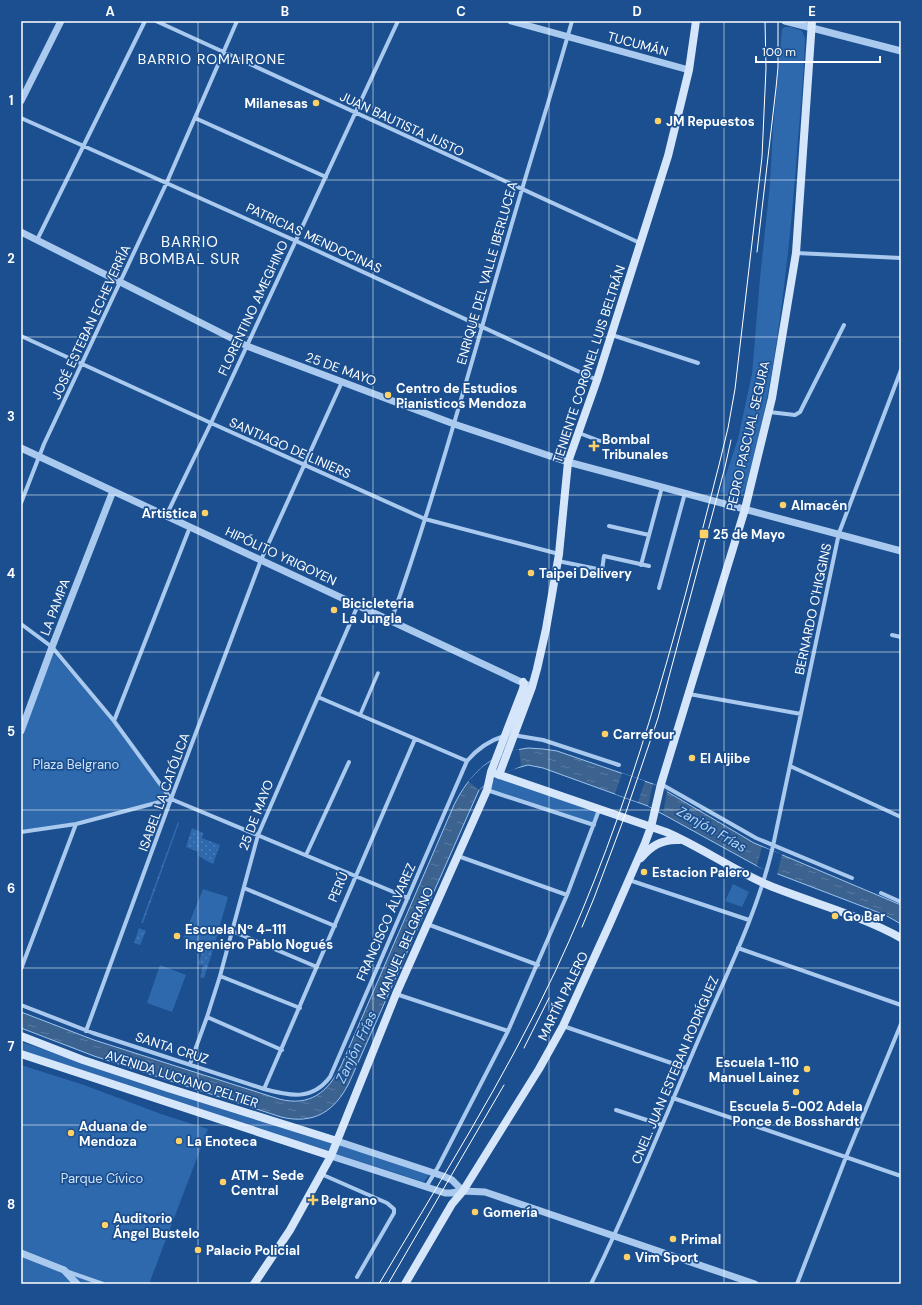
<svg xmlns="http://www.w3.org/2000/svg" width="922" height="1305" font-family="'DM Sans',sans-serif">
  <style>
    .grass { fill: url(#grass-dots) }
    .green { fill: #2e69ad }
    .water { fill: url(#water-ripples); stroke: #9cc4f0 }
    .pier { fill: #1b4f8f }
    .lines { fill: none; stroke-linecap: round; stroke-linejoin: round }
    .pedestrian { stroke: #a9c9ee; stroke-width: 3.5 }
    .minor { stroke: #a9c9ee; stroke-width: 4 }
    .tertiary { stroke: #a9c9ee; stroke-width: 7 }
    .secondary { stroke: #d6e6fa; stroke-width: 8 }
    .tram { stroke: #fff; stroke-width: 1 }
    .grid { fill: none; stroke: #fff; stroke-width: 1; stroke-opacity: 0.55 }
    .poi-dot { fill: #ffd166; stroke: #1b4f8f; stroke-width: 1.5 }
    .labels { text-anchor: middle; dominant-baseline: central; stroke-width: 3.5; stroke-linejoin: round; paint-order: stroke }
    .street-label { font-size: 13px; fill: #fff; stroke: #1b4f8f }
    .poi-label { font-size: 13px; font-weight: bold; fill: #fff; stroke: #1b4f8f; text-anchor: start }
    .park-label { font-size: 13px; fill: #cfe3fa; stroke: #1b4f8f }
    .neighbourhood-label { font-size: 14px; letter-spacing: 1px; fill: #fff; stroke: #1b4f8f }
    .water-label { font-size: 14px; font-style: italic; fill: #b5d3f5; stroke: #1b4f8f }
    .quarter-label { font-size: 15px; letter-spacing: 1px; fill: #fff; stroke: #1b4f8f }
    .neatline { fill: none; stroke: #fff; stroke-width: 1.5 }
    .grid-label { font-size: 13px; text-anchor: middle; font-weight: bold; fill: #fff }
  </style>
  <defs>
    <pattern id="grass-dots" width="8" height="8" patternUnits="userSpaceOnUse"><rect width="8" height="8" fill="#2e69ad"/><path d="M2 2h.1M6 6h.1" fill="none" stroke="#4d80b9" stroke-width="1.8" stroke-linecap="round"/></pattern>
    <pattern id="water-ripples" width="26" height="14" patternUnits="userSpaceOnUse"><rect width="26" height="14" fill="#3c6290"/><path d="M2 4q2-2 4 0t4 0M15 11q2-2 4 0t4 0" fill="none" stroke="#597aa1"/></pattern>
  </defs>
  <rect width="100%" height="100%" fill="#1b4f8f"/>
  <!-- grass -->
  <path class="grass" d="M178,822L179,823L143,923H141Z
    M192,828L203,833L202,838L220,845L213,864L203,859V858L198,856L199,852L186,847Z
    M139,928L146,931L140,945L134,943Z
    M204,946L213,950L204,978L200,977L203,966L198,964Z"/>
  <!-- green -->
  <path class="green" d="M785,27H791L802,31L805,38C804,76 800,114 797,153C791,231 783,310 769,388C763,420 755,453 748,485L742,494L736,497L720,492L738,439L752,374L760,278L770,184L773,128L782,29Z
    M52,651L111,720L168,798L76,822L21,830V736Z
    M491,772L599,810L594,825L487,790Z
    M733,884L749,892L742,907L725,901Z
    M203,889L228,897L213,950L183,938Z
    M160,965L186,975L172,1012L147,1003Z
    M21,1042L339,1145L430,1173L424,1182L21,1052Z
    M21,1065L84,1085L161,1114L208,1129L149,1284H21Z"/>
  <!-- water -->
  <path class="water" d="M528,748L543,749L557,751L653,784L666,791L754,843L901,905V924L885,915L757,866L648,806L543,768L528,765L513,769L493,778L479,790L349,1083C335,1111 314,1125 281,1117L94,1056L21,1028V1012L94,1040L279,1099C310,1107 328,1092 341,1066L454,805C470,773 491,753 528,748Z"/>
  <!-- pier -->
  <path class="pier" d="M519,749L521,766L499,776L484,785L479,790L468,781L481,768L494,759L511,751Z
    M622,773L645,781L638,802L615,794Z
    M653,784L667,791L663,813L648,806Z
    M762,847L782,854L777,875L757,866Z"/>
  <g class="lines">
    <!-- pedestrian -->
    <path class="pedestrian" d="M579,433L600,441L619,439
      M360,715L378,673"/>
    <!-- minor -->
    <path class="minor" d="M156,21L640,243
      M21,118L296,241L597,380
      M195,118L326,177
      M37,240L145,21
      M796,253L901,258
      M612,335L698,363
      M21,336L211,423L425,519L559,554
      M769,412L795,415L800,412L844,325
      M21,503L44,444L167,182L237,21
      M166,516L211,423L398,21
      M609,526L649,535
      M558,561L602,570L604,556L649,566
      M641,565L662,487
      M659,588L685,493
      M391,621C435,497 469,370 506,244C527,170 551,96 572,21
      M21,624L52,647L114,721L171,799
      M892,635L901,637
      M689,694L801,714
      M318,697L467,761
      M114,721L190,527
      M513,735L543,740L619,765
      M790,766L901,817
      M661,784L756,838L852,878
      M487,790L594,825
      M171,799L408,898
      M21,832L76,824L171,799
      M306,855L349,762
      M458,856L567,895
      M629,880L749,920
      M244,888L335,926
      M881,893L901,902
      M427,924L538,965
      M232,931L317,967
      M738,948L901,1005
      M21,969L76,824
      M220,976L300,1008
      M396,994L508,1031
      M21,1005L93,1033L264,1089C290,1096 312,1101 330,1077L467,761C477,749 488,741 504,736
      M207,1017L282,1050
      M563,1026L686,1068
      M86,1031L171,799L261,560L342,382
      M190,1064L207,1017L220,976L258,835L358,605
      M264,1089L415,739
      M673,1098L901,1176
      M616,1110L662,1125
      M321,1174L387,1203L394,1209V1213L357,1277
      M426,1187L438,1167L508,1031L567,895L599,810
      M66,1271L103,1284
      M591,1284C630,1205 662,1124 697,1043C724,979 757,915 773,846L839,533L901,370
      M797,1284L846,1157L901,1024"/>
    <!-- tertiary -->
    <path class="tertiary" d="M511,21L689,70
      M785,21L901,51
      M21,101L61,21
      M21,232L247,346L454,424L568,462L901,551
      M21,448L532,687
      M21,731L52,647L113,491
      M337,1141L443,1176L452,1180L463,1191
      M331,1156L445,1193H451L463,1191L485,1192L755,1284
      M21,1253L64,1270L77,1284"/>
    <!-- secondary -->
    <path class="secondary" d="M494,773L666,832C701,847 733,870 768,885C812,903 860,915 901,938
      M499,775L532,687L537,669L546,629L559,554L568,462L597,380L668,156L689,70L696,21
      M641,858C651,846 662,839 679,840
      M21,1036L83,1060L168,1088L337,1141
      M21,1054L331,1156
      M254,1284L290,1230L331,1156L396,994L487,790L491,772L523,689L524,684L523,682
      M405,1284L452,1204L463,1191L539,1069L563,1026L610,923L645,843L651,827L661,784L745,509L772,398L796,253L812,21"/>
    <!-- tram -->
    <path class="tram" d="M757,252L776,88L778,67V21
      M582,927L594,898L624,818L658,718L725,467L731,440
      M524,1048L549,998
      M379,1284C440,1181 504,1080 555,972C631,810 675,637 719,465L728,428L735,389L762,157L766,68L765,21
      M388,1284L504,1085"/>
  </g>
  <!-- grid -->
  <path class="grid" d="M198,21V1284M373,21V1284M549,21V1284M724,21V1284M21,180H901M21,337H901M21,495H901M21,652H901M21,810H901M21,968H901M21,1125H901"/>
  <!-- markers -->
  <g class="poi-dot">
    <circle cx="316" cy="103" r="4"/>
    <circle cx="658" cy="121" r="4"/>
    <circle cx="388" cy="395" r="4"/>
    <path d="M592 440h4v4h4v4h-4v4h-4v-4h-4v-4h4z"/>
    <circle cx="783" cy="505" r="4"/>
    <circle cx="205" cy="513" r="4"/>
    <rect x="699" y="529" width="10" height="10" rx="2"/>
    <circle cx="531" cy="573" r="4"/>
    <circle cx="334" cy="610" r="4"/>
    <circle cx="605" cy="734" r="4"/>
    <circle cx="692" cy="758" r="4"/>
    <circle cx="644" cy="872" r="4"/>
    <circle cx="835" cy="916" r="4"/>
    <circle cx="177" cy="936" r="4"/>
    <circle cx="807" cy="1069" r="4"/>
    <circle cx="796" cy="1092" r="4"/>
    <circle cx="71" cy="1133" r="4"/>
    <circle cx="179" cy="1141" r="4"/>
    <circle cx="223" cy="1182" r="4"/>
    <path d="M311 1194h4v4h4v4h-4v4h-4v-4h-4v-4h4z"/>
    <circle cx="475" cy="1212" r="4"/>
    <circle cx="105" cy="1225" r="4"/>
    <circle cx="673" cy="1239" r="4"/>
    <circle cx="198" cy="1250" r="4"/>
    <circle cx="627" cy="1257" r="4"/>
  </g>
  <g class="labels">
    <!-- street labels -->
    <g class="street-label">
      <text transform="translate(638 44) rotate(15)">TUCUMÁN</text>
      <text transform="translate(402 124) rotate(25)">JUAN BAUTISTA JUSTO</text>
      <text transform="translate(314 238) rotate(25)">PATRICIAS MENDOCINAS</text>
      <text transform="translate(487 273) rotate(-74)">ENRIQUE DEL VALLE IBERLUCEA</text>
      <text transform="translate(253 308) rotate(-65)">FLORENTINO AMEGHINO</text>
      <text transform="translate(91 322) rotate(-65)">JOSÉ ESTEBAN ECHEVERRÍA</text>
      <text transform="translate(589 364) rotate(-72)">TENIENTE CORONEL LUIS BELTRÁN</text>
      <text transform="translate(341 369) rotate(20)">25 DE MAYO</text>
      <text transform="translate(748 436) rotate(-77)">PEDRO PASCUAL SEGURA</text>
      <text transform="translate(290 448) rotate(24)">SANTIAGO DE LINIERS</text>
      <text transform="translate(281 556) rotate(25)">HIPÓLITO YRIGOYEN</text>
      <text transform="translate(55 607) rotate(-69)">LA PAMPA</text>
      <text transform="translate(813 609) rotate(-78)">BERNARDO O'HIGGINS</text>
      <text transform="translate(164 792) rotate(-70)">ISABEL LA CATÓLICA</text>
      <text transform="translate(256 815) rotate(-69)">25 DE MAYO</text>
      <text transform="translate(338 887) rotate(-67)">PERÚ</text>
      <text transform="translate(386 922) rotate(-66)">FRANCISCO ÁLVAREZ</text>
      <text transform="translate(405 943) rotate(-66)">MANUEL BELGRANO</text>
      <text transform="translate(563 996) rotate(-64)">MARTÍN PALERO</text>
      <text transform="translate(172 1048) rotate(18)">SANTA CRUZ</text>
      <text transform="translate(675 1070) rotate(-67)">CNEL. JUAN ESTEBAN RODRÍGUEZ</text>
      <text transform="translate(182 1079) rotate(18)">AVENIDA LUCIANO PELTIER</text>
    </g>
    <!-- poi labels -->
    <g class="poi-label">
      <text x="308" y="103" text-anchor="end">Milanesas</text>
      <text x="666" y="121">JM Repuestos</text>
      <text x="396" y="388">Centro de Estudios<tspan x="396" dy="15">Pianisticos Mendoza</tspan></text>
      <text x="602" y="439">Bombal<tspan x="602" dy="15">Tribunales</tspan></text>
      <text x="791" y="505">Almacén</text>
      <text x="197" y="513" text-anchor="end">Artistica</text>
      <text x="713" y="534">25 de Mayo</text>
      <text x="539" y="573">Taipei Delivery</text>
      <text x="342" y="603">Bicicleteria<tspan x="342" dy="15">La Jungla</tspan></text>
      <text x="613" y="734">Carrefour</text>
      <text x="700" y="758">El Aljibe</text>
      <text x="652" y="872">Estacion Palero</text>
      <text x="843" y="916">Go Bar</text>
      <text x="185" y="929">Escuela Nº 4-111<tspan x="185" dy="15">Ingeniero Pablo Nogués</tspan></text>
      <text x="799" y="1062" text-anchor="end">Escuela 1-110<tspan x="799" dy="15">Manuel Lainez</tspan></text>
      <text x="796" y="1106" text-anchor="middle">Escuela 5-002 Adela<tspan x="796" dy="15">Ponce de Bosshardt</tspan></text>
      <text x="79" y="1126">Aduana de<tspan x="79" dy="15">Mendoza</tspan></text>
      <text x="187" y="1141">La Enoteca</text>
      <text x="231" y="1175">ATM - Sede<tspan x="231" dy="15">Central</tspan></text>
      <text x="321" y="1200">Belgrano</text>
      <text x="483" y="1212">Gomería</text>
      <text x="113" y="1218">Auditorio<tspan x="113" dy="15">Ángel Bustelo</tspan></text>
      <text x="681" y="1239">Primal</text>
      <text x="206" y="1250">Palacio Policial</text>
      <text x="635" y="1257">Vim Sport</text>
    </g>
    <!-- park labels -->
    <g class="park-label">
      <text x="76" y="764">Plaza Belgrano</text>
      <text x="102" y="1178">Parque Cívico</text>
    </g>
    <!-- neighbourhood labels -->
    <g class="neighbourhood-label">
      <text x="212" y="59">BARRIO ROMAIRONE</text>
    </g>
    <!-- water labels -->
    <g class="water-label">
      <text transform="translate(712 829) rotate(30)">Zanjón Frías</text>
      <text transform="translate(356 1047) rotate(-65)">Zanjón Frías</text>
    </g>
    <!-- quarter labels -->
    <g class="quarter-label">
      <text x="190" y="242">BARRIO<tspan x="190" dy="17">BOMBAL SUR</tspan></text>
    </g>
  </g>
  <!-- border -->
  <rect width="922" height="1305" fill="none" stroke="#1b4f8f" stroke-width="44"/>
  <!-- scale -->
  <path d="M756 56v6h124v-6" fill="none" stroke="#ffffff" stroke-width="2"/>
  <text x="762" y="56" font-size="12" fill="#ffffff" stroke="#1b4f8f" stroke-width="3" paint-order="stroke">100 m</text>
  <rect x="22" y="22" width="878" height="1261" class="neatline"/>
  <g class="grid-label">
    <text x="110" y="16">A</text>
    <text x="285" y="16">B</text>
    <text x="461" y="16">C</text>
    <text x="637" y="16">D</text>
    <text x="812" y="16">E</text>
    <text x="11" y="105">1</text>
    <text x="11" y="263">2</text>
    <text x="11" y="421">3</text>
    <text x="11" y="578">4</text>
    <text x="11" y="736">5</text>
    <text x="11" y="893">6</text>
    <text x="11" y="1051">7</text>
    <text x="11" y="1209">8</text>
  </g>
</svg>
